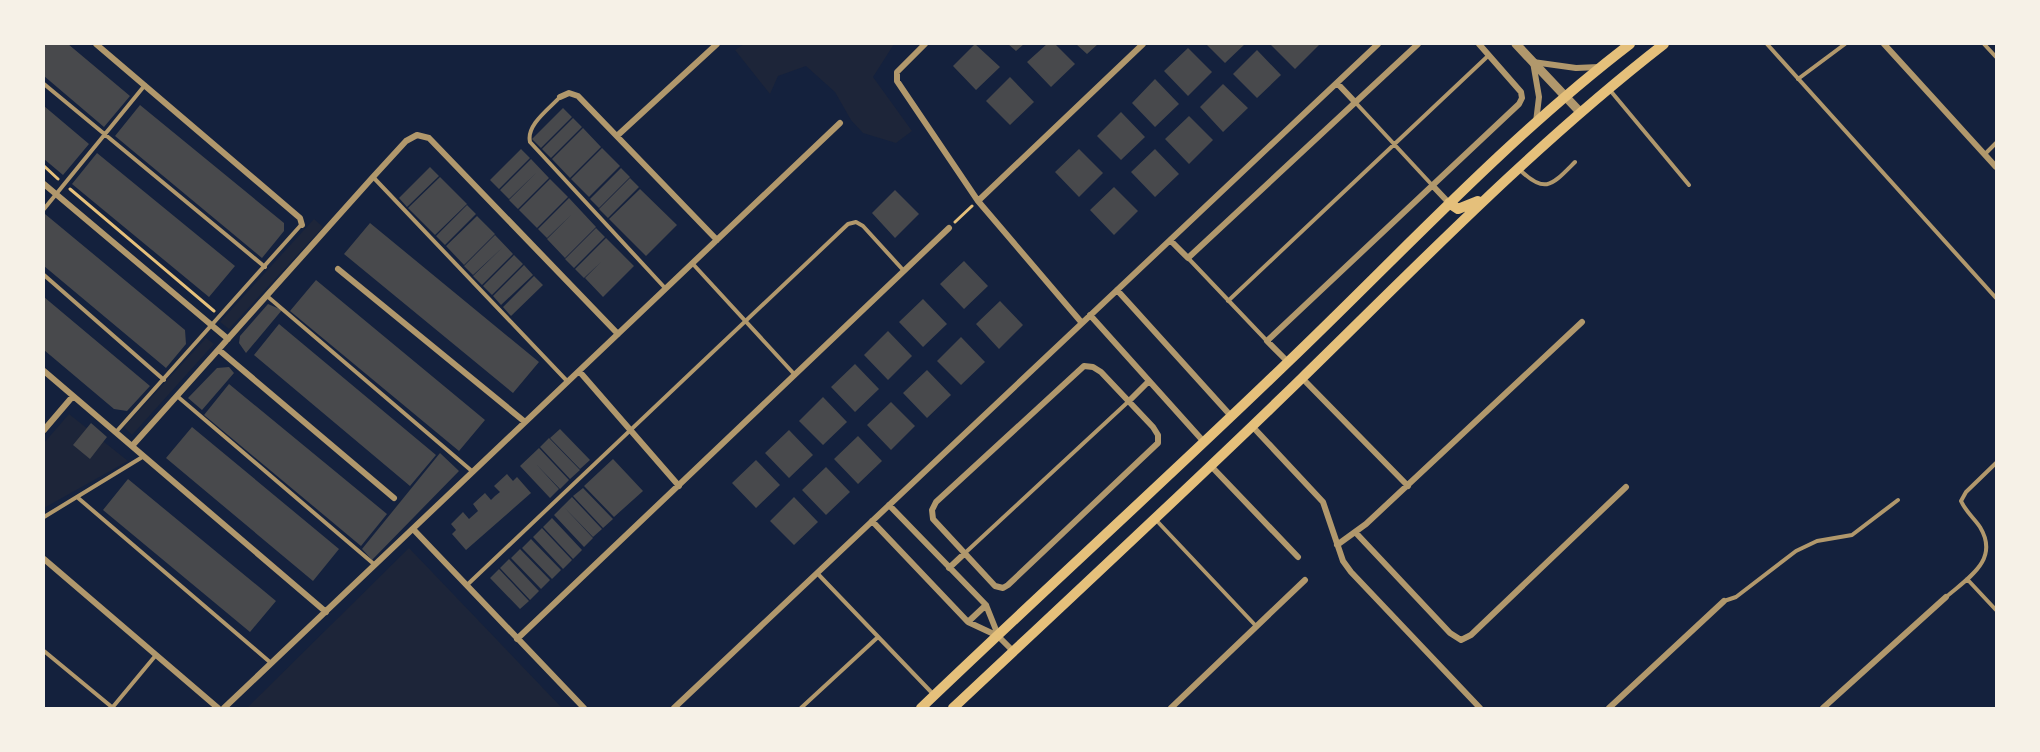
<svg xmlns="http://www.w3.org/2000/svg" width="2040" height="752" font-family="Lato,sans-serif">
  <style>
    .green { fill: #1d2539 }
    .building { fill: #48494c }
    .lines { fill: none; stroke-linecap: round; stroke-linejoin: round }
    .path { stroke: #e5c07b; stroke-width: 3 }
    .service { stroke: #b1986c; stroke-width: 4 }
    .minor { stroke: #b1986c; stroke-width: 6 }
    .tertiary { stroke: #b1986c; stroke-width: 9 }
    .secondary { stroke: #e5c07b; stroke-width: 10 }
  </style>
  <rect width="100%" height="100%" fill="#14213d"/>
  <!-- green -->
  <path class="green" d="M744,44H894L873,77L912,131L896,143L863,133L851,120L835,92L806,66L778,76L770,94L735,50Z
    M314,219L323,227L229,329L220,322Z
    M206,338L214,344L132,435L124,427Z
    M69,414L128,461L44,508V443Z
    M409,548L562,708H247Z"/>
  <!-- building -->
  <path class="building" d="M44,44H68L130,96L104,127L44,76Z
    M975,44L1000,67L976,90L953,66Z
    M1008,44H1024L1016,51Z
    M1047,44H1055L1075,64L1051,87L1027,62Z
    M1076,44H1098L1087,54Z
    M1206,44H1245L1225,63Z
    M1270,44H1317L1319,45L1295,69Z
    M1188,48L1212,72L1188,96L1164,71Z
    M1257,50L1281,75L1257,98L1233,74Z
    M1010,77L1034,102L1010,125L986,101Z
    M1155,79L1179,104L1155,127L1132,103Z
    M1223,84L1248,108L1223,132L1200,107Z
    M140,105L284,223V231L262,258L115,136Z
    M44,106L89,144L63,175L44,159Z
    M563,108L572,117L541,148L532,139Z
    M1121,112L1145,137L1121,160L1097,136Z
    M1189,116L1213,140L1189,164L1165,139Z
    M573,118L582,127L551,158L542,149Z
    M583,128L601,147L570,178L552,159Z
    M602,148L620,166L589,197L571,179Z
    M521,149L530,158L499,189L490,180Z
    M1079,149L1103,173L1079,197L1055,172Z
    M1155,149L1179,174L1155,197L1131,172Z
    M97,153L235,266L209,297L72,184Z
    M531,159L549,178L518,209L509,200L536,173L509,199L500,190Z
    M430,167L439,176L407,207L399,198Z
    M621,168L630,177L599,208L590,199Z
    M440,177L467,204L435,235L408,208Z
    M630,178L639,187L608,218L599,209Z
    M550,179L568,197L537,228L519,210Z
    M1114,187L1138,211L1114,235L1090,210Z
    M640,189L677,225L646,256L609,219Z
    M895,190L919,214L895,238L872,213Z
    M569,198L596,227L565,258L547,239L571,215L547,238L538,229Z
    M467,205L476,214L445,245L436,236Z
    M45,214L185,330L186,344L166,368L44,266Z
    M477,216L486,225L467,243L486,225L495,234L464,265L446,246Z
    M370,223L539,362L513,393L344,254Z
    M596,228L605,237L574,268L565,259Z
    M495,235L513,254L482,285L473,276L503,247L473,275L464,266Z
    M606,238L634,266L603,297L585,278L601,262L584,278L575,269Z
    M514,255L523,264L492,295L483,286Z
    M964,261L988,286L964,309L940,284Z
    M524,265L533,275L501,305L493,296Z
    M534,276L543,285L511,316L503,307Z
    M316,280L485,420L459,451L290,311Z
    M44,297L150,386L127,411L114,409L44,350Z
    M923,299L947,324L923,347L899,322Z
    M1000,301L1023,325L999,349L976,324Z
    M268,304L282,310L246,353L239,343L240,336Z
    M279,324L436,455L410,486L254,355Z
    M888,331L912,356L888,380L864,355Z
    M961,337L985,362L961,385L937,361Z
    M855,364L879,389L855,412L831,387Z
    M229,367L234,373L202,410L188,398L217,368Z
    M927,370L951,395L927,418L903,393Z
    M229,384L387,514L361,546L204,415Z
    M823,397L847,422L823,445L799,421Z
    M891,402L915,426L891,450L867,425Z
    M91,423L107,437L90,459L73,445Z
    M192,427L339,549L313,581L166,458Z
    M560,429L590,460L580,469L550,438Z
    M789,430L813,455L789,478L765,453Z
    M858,436L882,461L858,484L834,459Z
    M549,438L580,470L570,479L540,447Z
    M539,448L569,480L560,489L536,464L559,489L550,498L520,466Z
    M440,453L459,471L372,560L362,549Z
    M613,459L643,491L614,517L584,486Z
    M756,460L780,485L756,508L732,483Z
    M826,467L850,492L826,515L802,490Z
    M507,474L513,481L517,477L531,493L466,550L452,534L456,530L451,524L463,512L469,519L478,511L473,504L485,493L491,500L495,496L500,492L494,486Z
    M128,479L276,601L250,632L103,510Z
    M583,488L613,519L603,528L573,496Z
    M572,497L602,529L593,537L563,506Z
    M794,497L818,522L794,545L770,521Z
    M563,506L593,538L584,547L554,515Z
    M552,518L582,550L573,559L543,527Z
    M542,528L572,560L563,569L533,537Z
    M531,539L561,570L552,579L522,548Z
    M520,549L550,580L541,589L511,558Z
    M509,559L539,591L530,600L500,568Z
    M499,569L529,601L520,609L490,578Z"/>
  <g class="lines">
    <!-- path -->
    <path class="path" d="M44,166L58,179
      M70,189L214,311
      M955,222L972,206"/>
    <!-- service -->
    <path class="service" d="M1767,44L1996,298
      M1984,44L1996,57
      M1798,79L1845,44
      M44,84L265,267
      M1609,89L1689,185
      M560,97C549,109 526,125 530,142L665,288
      M1355,102L1432,185
      M1985,154L1996,143
      M1519,169C1545,195 1552,185 1575,162
      M373,177L568,382
      M44,209L145,85
      M1188,258L1267,341
      M692,263L795,375
      M44,275L164,380
      M267,296L473,472
      M1228,301L1489,55
      M177,396L375,565
      M116,432L301,225
      M77,497L271,663
      M44,517L144,456
      M1156,520L1256,626
      M965,553L1129,401
      M817,573L934,695
      M1967,579L1996,610
      M467,585L848,224L856,222L863,226L904,271
      M1946,597C1968,578 2000,560 1980,527C1974,518 1966,512 1961,501L1966,492L1996,463
      M1724,601L1736,597L1796,551L1817,541L1852,535L1898,500
      M44,651L113,708
      M112,708L156,655
      M801,708L878,637"/>
    <!-- minor -->
    <path class="minor" d="M96,44L300,218L302,225
      M925,44L897,72V81L978,201L1082,323
      M1884,44L1996,167
      M1337,83L1354,101
      M560,97L569,93L578,96L717,240
      M1536,122L1539,97L1533,62L1576,68L1599,67
      M618,135L717,44
      M44,184L228,339
      M1432,185L1449,203
      M978,201L1143,44
      M1170,240L1188,258L1418,44
      M338,269L525,422
      M1117,290L1231,416
      M1090,315L1204,442
      M219,350L394,498
      M1288,362L1267,341L1519,104L1522,98L1521,92L1479,44
      M1084,366L1093,367L1101,372L1153,427L1158,435V443L1008,585L1003,588L995,586L933,519L932,510L936,502Z
      M44,371L326,612
      M579,371L679,486
      M1302,378L1408,486
      M1129,401L1149,381
      M1252,426L1323,502L1343,561L1351,572L1480,708
      M44,430L73,396
      M132,446L373,177L406,141L417,135L429,138L618,334
      M1211,466L1298,557
      M889,505L986,605L998,635
      M872,521L968,622L998,636L1013,651
      M413,529L584,708
      M1356,533L1450,633L1461,640L1471,635L1626,487
      M1337,545L1366,524L1582,322
      M44,559L218,708
      M949,568L965,553
      M968,622L986,605
      M517,639L949,228
      M224,708L840,123
      M674,708L1378,44
      M1171,708L1305,580
      M1609,708L1724,601
      M1823,708L1946,597"/>
    <!-- tertiary -->
    <path class="tertiary" d="M1516,44L1580,112"/>
    <!-- secondary -->
    <path class="secondary" d="M1449,203L1458,209L1478,201
      M921,708C1042,592 1167,479 1287,363C1400,255 1506,139 1630,44
      M953,708C1069,599 1187,490 1301,379C1419,264 1534,145 1664,44"/>
  </g>
  <!-- border -->
  <rect width="2040" height="752" fill="none" stroke="#f6f1e7" stroke-width="90"/>
</svg>
